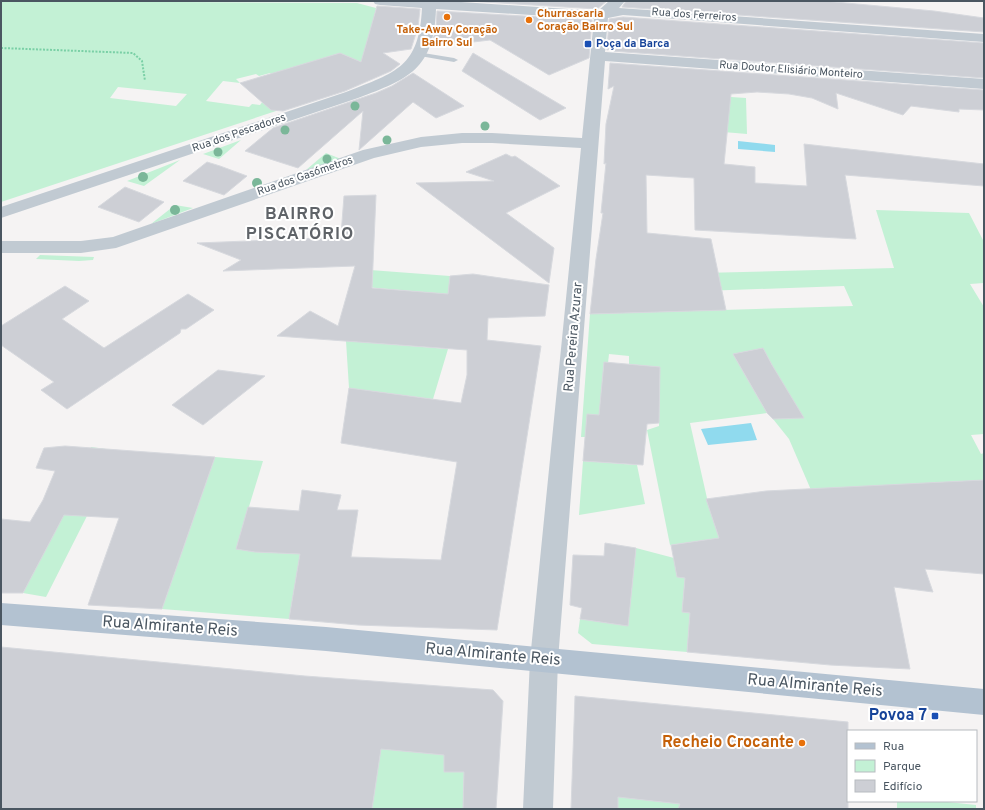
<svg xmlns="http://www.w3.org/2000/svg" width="985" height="810" font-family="Overpass,sans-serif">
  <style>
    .green { fill: #c3f1d5; fill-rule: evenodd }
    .water { fill: #90daee }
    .building { fill: #cdcfd5; stroke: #d7d9de }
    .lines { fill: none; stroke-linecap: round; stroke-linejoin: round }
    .path { stroke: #7ad0a6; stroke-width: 2; stroke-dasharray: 2 1.5; stroke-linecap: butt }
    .lane { fill: #c1cad2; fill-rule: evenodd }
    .street { fill: #c1cad2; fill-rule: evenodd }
    .primary { fill: #b3c2d1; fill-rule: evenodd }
    .tree { fill: #7bb799 }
    .food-dot { fill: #e8710a; stroke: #fff; stroke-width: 1.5 }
    .transit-dot { fill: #1a4fb4; stroke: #fff; stroke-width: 1.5 }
    .labels { text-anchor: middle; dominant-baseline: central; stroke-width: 4; stroke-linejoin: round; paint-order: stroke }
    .far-food-label { font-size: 11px; font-weight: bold; fill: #c56008; stroke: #fff; text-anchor: start }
    .far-street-label { font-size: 11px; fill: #4a5661; stroke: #fff }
    .far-transit-label { font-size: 11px; font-weight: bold; fill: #164399; stroke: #fff; text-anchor: start }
    .street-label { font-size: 13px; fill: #4a5661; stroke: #fff }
    .near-street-label { font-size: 16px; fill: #4a5661; stroke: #fff }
    .near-transit-label { font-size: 16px; font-weight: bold; fill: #164399; stroke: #fff; text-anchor: end }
    .near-food-label { font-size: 16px; font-weight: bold; fill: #c56008; stroke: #fff; text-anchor: end }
    .district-label { font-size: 17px; font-weight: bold; letter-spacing: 1px; fill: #5f6368; stroke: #fff }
  </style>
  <rect width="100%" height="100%" fill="#f5f3f3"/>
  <!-- green -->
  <path class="green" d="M1,1L357,3L376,8L373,21L391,23L386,51L361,62L340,53L327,57L361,83L1,202ZM270,73L273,75L263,101L260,105L252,104L249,107L206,101L223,81L240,83L236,79L256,74L259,76ZM118,87L187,94L176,106L110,98Z
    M701,95L746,98L747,134L688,129Z
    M241,140L219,159L203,154Z
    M326,153L341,159L306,170Z
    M180,160L144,186L127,181Z
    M175,205L193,208L151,224Z
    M876,210L969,213L984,242V283L970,284L984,307V434L971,435L981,454L984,453V480L811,490L789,439L773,419L772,365L763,348L733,354L767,413L690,423L709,507L719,538L670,545L647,430L659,426L660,367L629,364V356L609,354L608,363H604L599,415L586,437H581L590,314L853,306L844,286L703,291L702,273L894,268Z
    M40,255L94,257L93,260L79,261L36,259Z
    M370,270L450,276L448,294L365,287Z
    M346,341L448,349L433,399L349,388Z
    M91,447L113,450L87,516L46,597L23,593L66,510L73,488Z
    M215,457L263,461L236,549L255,552L300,554L289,619L162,609Z
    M583,461L637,465L645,504L579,515Z
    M636,548L674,558L677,577L685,578L682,612L690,613L687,652L592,644L578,633L580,619L628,626Z
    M381,749L444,755V772H464L463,809H372Z
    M572,791L680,804L678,809H618V802L571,796Z
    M897,801H938L976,805V809H897Z"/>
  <!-- water -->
  <path class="water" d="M738,141L775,145V152L738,149Z
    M751,423L757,440L708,445L701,429Z"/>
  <!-- building -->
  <path class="building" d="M469,1H607L597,9Z
    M626,1H824L934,11L984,18V32L622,7Z
    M377,6L420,9L418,27L411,49L383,53L400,64L391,71L345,91L283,111L271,110L240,83L340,53L361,62Z
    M437,11L592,20L589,58L549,75L490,40L431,47L436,29Z
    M623,17L984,43V78L611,51V48L607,50L609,19Z
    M473,53L566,108L540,120L462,71Z
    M610,63L984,90V110L959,109V112L911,106L903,115L836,93L838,109L812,98L789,94L757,92L731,94L724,164L755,167V183L807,186L804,144L984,164V186L845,175L856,239L695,230L694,178L646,175L647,233L711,239L726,310L590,314L596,259L603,213H601L606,163L604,164L606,124L614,86L608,89Z
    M413,73L464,106L436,118L413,102L359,150L363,111L298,168L245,151L273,128L376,93L392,86Z
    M506,154L512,157L515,156L560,186L506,213L554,248L549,283L416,183L494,181L466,172Z
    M207,162L220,166L247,176L224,195L183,181Z
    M125,187L164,202L139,222L98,207Z
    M376,195L372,288L448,294L450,276L473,274L549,285L545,316L488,318L487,340L541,346L497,630L358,625L289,619L300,554L255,552L236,549L248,507L299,511L302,490L341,495L337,510H358L351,557L441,560L457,462L341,443L349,388L461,403L467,375V350L277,336L310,311L338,326L355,266L223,271L241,260L197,243L347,237L341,235L344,196Z
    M65,286L89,301L62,319L104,348L188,294L214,310L186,329H181L180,333L67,409L41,390L54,382L1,345V326Z
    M763,348L772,365L804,418L773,419L767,413L733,354Z
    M604,362L660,367L659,423L647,424L643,465L583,461L587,414L599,415Z
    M218,370L265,376L203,425L172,405Z
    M65,446L215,457L162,609L88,605L119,518L64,515L23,593H1V519L30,522L43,500L55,471L36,468L44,448Z
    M984,480V574L925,569L933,592L894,587L910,669L830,665L687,652L690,613L682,612L685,578L677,577L671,545L719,538L706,499L766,491Z
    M605,543L636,548L628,626L580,619L582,608L570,605L573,555L604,556Z
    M1,647L305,676L493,690L503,701L496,809H463L464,772H444V755L381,749L372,809H1Z
    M575,696L848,722V809H678L680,804L618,797V809H571Z"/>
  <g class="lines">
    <!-- path -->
    <path class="path" d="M1,48L133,53L142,61L145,81"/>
    <!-- lane -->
    <path class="lane" d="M417,52L454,58L458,60L454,62L420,56H417Z"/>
    <!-- street -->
    <path class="street" d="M373,1H446L598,11L609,1H625L619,8L984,34V42L623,15L608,18L605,52L984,79V89L605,61L558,660L553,809H523L530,660L581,148L492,143H462L421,147L374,158L116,248L81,253H1V241H81L113,237L363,150L421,137L462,133H492L582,138L594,19L436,9C434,69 409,79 358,98L1,218V207L346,92C397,72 419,67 422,8L380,5L375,4Z"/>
    <!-- primary -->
    <path class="primary" d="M1,603L326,627L984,689V715L326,651L1,625Z"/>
  </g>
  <!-- trees -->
  <g class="tree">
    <circle cx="355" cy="106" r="4.5"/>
    <circle cx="485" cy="126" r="4.5"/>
    <circle cx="285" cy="130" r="4.5"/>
    <circle cx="387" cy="140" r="4.5"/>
    <circle cx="218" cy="152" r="4.5"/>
    <circle cx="327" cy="159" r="4.5"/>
    <circle cx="143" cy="177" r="5"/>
    <circle cx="257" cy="183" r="5"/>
    <circle cx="175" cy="210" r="5"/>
  </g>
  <!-- markers -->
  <g class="food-dot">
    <circle cx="447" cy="17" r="4"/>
    <circle cx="529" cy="20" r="4"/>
    <circle cx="802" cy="743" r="4"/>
  </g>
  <g class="transit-dot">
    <rect x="584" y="40" width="8" height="8" rx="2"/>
    <rect x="931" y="712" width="8" height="8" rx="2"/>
  </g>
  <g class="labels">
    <!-- far-food labels -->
    <g class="far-food-label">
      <text x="537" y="14">Churrascaria<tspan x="537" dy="13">Coração Bairro Sul</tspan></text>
      <text x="447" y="30" text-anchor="middle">Take-Away Coração<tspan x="447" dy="13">Bairro Sul</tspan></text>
    </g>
    <!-- far-street labels -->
    <g class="far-street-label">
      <text transform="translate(694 15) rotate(4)">Rua dos Ferreiros</text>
      <text transform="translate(791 70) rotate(4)">Rua Doutor Elisiário Monteiro</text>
      <text transform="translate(239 133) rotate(-19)">Rua dos Pescadores</text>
      <text transform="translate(305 176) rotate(-19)">Rua dos Gasómetros</text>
    </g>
    <!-- far-transit labels -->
    <g class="far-transit-label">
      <text x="596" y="44">Poça da Barca</text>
    </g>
    <!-- street labels -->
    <g class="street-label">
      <text transform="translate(574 337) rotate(-85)">Rua Pereira Azurar</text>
    </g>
    <!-- near-street labels -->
    <g class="near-street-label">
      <text transform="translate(170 627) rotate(4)">Rua Almirante Reis</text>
      <text transform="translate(493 655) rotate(5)">Rua Almirante Reis</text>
      <text transform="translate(815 686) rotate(5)">Rua Almirante Reis</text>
    </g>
    <!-- near-transit labels -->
    <g class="near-transit-label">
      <text x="927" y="716">Povoa 7</text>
    </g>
    <!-- near-food labels -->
    <g class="near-food-label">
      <text x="794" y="743">Recheio Crocante</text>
    </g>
    <!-- district labels -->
    <g class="district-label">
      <text x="300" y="215">BAIRRO<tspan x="300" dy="20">PISCATÓRIO</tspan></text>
    </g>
  </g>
  <!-- border -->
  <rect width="985" height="810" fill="none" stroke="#4a5661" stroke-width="4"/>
  <!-- legend -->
  <rect x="847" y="730" width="130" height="72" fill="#ffffff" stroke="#b7bbc0"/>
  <rect x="855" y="743" width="20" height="6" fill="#b3c2d1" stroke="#b7bbc0"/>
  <text x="883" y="750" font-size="12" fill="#4a5661">Rua</text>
  <rect x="855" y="760" width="20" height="12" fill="#c3f1d5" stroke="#b7bbc0"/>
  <text x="883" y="770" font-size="12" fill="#4a5661">Parque</text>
  <rect x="855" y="780" width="20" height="12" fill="#cdcfd5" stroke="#b7bbc0"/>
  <text x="883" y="790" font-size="12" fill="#4a5661">Edifício</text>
</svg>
